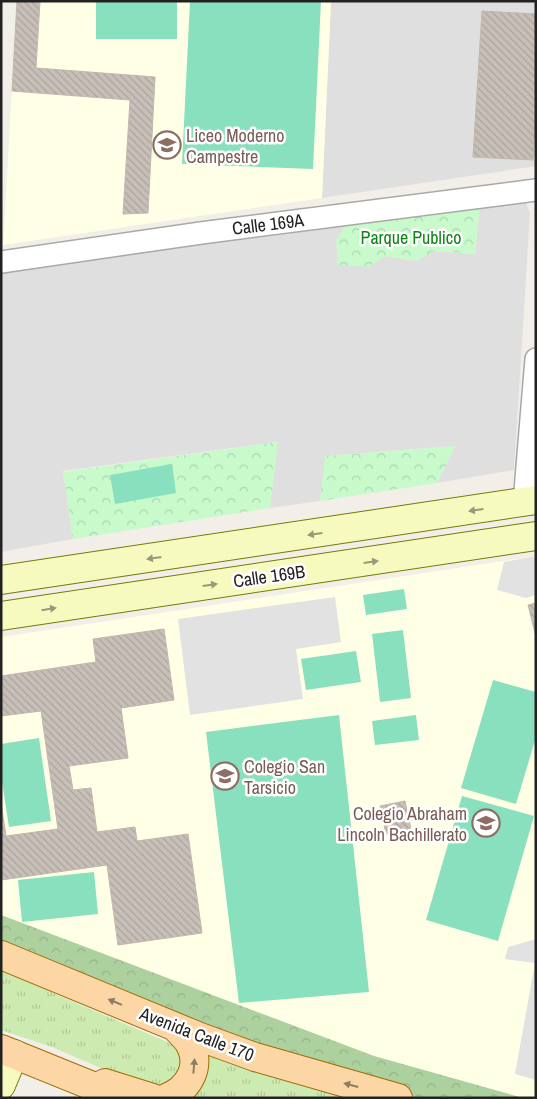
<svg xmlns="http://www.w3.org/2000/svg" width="537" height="1099" font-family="'Archivo Narrow',sans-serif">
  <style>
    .residential { fill: #e0dfdf }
    .education { fill: #ffffe5 }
    .grass { fill: url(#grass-tufts) }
    .forest { fill: url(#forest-crowns) }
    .park { fill: url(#park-crowns) }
    .pitch { fill: #88e0be }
    .parking { fill: #e2e2e2 }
    .building { fill: url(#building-back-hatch); stroke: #c4b6ab }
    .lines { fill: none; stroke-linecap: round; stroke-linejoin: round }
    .street-casing { stroke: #a9a9a9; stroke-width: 24 }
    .secondary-casing { stroke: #707d05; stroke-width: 30 }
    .primary-casing { stroke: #a06b00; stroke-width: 30 }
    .street { stroke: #fff; stroke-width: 21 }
    .secondary { stroke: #f7fabf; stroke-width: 28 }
    .primary { stroke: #fcd6a4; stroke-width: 28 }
    .oneway { fill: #979978 }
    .oneway2 { fill: #8f7c63 }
    .labels { text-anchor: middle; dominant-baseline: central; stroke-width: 5; stroke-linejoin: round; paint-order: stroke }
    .education-label { font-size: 18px; fill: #785e54; stroke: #fff; text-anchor: start }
    .street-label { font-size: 18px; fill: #222; stroke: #fff }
    .park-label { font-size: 18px; fill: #0c8416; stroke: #fff }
  </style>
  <defs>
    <pattern id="grass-tufts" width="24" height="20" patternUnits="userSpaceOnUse" patternTransform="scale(1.25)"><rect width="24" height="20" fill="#cdebb0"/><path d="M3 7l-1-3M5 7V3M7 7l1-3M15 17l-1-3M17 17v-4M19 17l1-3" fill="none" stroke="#b0c997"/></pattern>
    <pattern id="forest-crowns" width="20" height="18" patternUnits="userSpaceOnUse" patternTransform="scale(1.25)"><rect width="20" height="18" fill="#add19e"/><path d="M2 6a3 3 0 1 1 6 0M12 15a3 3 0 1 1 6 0" fill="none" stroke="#95b388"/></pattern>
    <pattern id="park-crowns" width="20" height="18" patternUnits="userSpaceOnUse" patternTransform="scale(1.25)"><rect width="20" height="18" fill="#c8facc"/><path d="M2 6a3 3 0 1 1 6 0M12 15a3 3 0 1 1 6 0" fill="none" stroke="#acd6af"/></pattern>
    <pattern id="building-back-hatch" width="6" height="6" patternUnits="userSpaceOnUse" patternTransform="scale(1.25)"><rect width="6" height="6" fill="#c7bfb8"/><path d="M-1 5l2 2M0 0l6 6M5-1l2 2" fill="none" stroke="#aba49e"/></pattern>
  </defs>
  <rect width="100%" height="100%" fill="#f2efe9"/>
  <!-- residential -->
  <path class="residential" d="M331,1H536V166L322,198Z
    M514,198L526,203L530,213L514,470L437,483L455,446L326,456L320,501L270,508L277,442L63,471L73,539L1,552V268L291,234L348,221L369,267L385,256L416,261L434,251L475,254L480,203Z"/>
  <!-- education -->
  <path class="education" d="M17,1H331L322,198L3,245Z
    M536,556V1098H523L374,1056L1,915V637Z"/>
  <!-- grass -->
  <path class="grass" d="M1,966L55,994L172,1044L180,1051L183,1074L154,1091L52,1047L1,1030Z
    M202,1051L372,1098H189Z"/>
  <!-- forest -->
  <path class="forest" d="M1,915L374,1056L523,1098H419L305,1067L1,943Z"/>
  <!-- park -->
  <path class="park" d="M480,203L475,254L434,251L416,261L385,256L369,267L338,265L336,241L348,221Z
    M278,442L270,508L73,539L63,472Z
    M455,446L437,483L320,501L325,456Z"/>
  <!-- pitch -->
  <path class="pitch" d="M96,1H177V39H96Z
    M190,1H321L313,169L182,164Z
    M172,464L176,493L115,504L110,475Z
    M404,589L407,609L366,615L363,595Z
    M403,630L411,698L380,702L372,634Z
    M356,651L361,682L306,690L301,659Z
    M493,680L536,692V737L516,804L461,788Z
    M339,715L369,992L239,1003L206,732Z
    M416,715L419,740L375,745L372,721Z
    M39,738L51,821L9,827L1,775V744Z
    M462,796L534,816L498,941L426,920Z
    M94,872L98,914L22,922L18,880Z"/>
  <!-- parking -->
  <path class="parking" d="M536,556V595L526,598L497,590L504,562Z
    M335,597L341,642L296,649L303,699L190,715L178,619Z
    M536,939V1080L515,1074L535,963L505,959L508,947Z"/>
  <!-- building -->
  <path class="building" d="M17,1H40L36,68L155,77L148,213L123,214L130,100L12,91Z
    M482,11L536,14V102L533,160L473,157Z
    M536,603V637L528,605Z
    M164,629L174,700L121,708L128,758L69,766L73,790L91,788L97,832L135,827L137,841L188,834L202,933L118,945L107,865L1,880V803L6,836L58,829L41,711L1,716V676L96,662L93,639Z
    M405,801L411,829L386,834L380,806Z"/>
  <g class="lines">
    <!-- street casing -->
    <g class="street-casing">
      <path id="street" d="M1,262L201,233L536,190
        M524,503L536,359"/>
    </g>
    <!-- secondary casing -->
    <g class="secondary-casing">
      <path id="secondary" d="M1,580L536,500
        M1,616L536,536
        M1,1085L14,1054"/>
    </g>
    <!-- primary casing -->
    <g class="primary-casing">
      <path id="primary" d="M1,955L200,1037L255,1057L398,1098
        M1,1049L122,1098
        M105,1083L153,1098
        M166,1098C190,1089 203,1064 188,1041C184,1036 179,1031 175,1027"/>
    </g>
    <!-- street -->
    <use href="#street" class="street"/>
    <!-- secondary -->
    <use href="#secondary" class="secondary"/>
    <!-- primary -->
    <use href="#primary" class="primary"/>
  </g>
  <!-- one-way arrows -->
  <defs><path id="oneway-solid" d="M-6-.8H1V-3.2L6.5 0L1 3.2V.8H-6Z" transform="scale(1.25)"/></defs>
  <g class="oneway">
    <use href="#oneway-solid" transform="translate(476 510) rotate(172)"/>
    <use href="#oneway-solid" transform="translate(315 534) rotate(172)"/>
    <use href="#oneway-solid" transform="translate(154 558) rotate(172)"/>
    <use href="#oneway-solid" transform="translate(371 562) rotate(-8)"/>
    <use href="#oneway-solid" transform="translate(210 585) rotate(-8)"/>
    <use href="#oneway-solid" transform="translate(49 609) rotate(-9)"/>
  </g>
  <g class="oneway2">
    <use href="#oneway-solid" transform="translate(115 1002) rotate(-158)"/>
    <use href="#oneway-solid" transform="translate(194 1066) rotate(-85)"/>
    <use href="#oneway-solid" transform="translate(351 1085) rotate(-165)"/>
  </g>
  <!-- icons -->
  <defs>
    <g id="school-ring" transform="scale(1.4375)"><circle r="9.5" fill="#fff" stroke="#8d6e63" stroke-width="1.5"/><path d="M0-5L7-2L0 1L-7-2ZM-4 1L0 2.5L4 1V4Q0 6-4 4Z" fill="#8d6e63"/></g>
  </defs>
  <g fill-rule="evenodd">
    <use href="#school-ring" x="167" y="145"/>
    <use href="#school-ring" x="225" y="776"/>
    <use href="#school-ring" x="486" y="823"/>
  </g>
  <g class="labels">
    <!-- education labels -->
    <g class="education-label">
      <text x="186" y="135">Liceo Moderno<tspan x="186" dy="21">Campestre</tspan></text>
      <text x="244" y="766">Colegio San<tspan x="244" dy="21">Tarsicio</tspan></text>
      <text x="467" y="813" text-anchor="end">Colegio Abraham<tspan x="467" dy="21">Lincoln Bachillerato</tspan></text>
    </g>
    <!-- street labels -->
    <g class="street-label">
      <text transform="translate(268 224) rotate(-7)">Calle 169A</text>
      <text transform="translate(269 576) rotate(-8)">Calle 169B</text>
      <text transform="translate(197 1034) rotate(21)">Avenida Calle 170</text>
    </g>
    <!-- park labels -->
    <g class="park-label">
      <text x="411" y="237">Parque Publico</text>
    </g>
  </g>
  <!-- border -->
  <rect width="537" height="1099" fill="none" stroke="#222222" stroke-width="5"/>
</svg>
